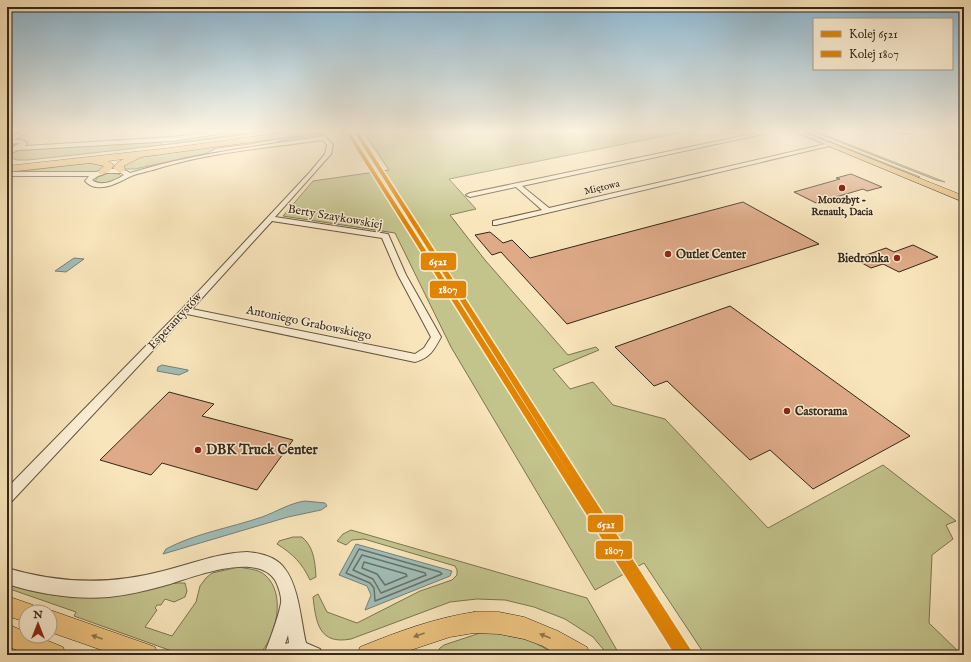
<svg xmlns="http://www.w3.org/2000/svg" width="971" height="662" font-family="'IM FELL English',serif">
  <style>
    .green { fill: #c3c38c; stroke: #7c7553 }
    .water { fill: #a0bdb7; stroke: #758178 }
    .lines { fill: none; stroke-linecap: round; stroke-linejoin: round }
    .shore { stroke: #6a7268; stroke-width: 1.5 }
    .building { fill: #deaa88; stroke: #34271a }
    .minor-casing { stroke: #655642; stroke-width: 2 }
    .major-casing { stroke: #34271a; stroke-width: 1 }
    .highway-casing { stroke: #34271a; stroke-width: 1 }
    .minor { fill: #fbeed3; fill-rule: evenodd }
    .major { fill: #ecc27e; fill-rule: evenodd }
    .highway { fill: #ecc27e; fill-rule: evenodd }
    .rail-1-casing { stroke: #fbeed3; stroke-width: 3 }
    .rail-2-casing { stroke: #fbeed3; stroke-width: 3 }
    .rail-1 { fill: #e18404; fill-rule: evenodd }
    .rail-2 { fill: #e18404; fill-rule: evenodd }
    .oneway { fill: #90744c }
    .poi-dot { fill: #8f2418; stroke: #fbeed3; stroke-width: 1.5 }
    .labels { text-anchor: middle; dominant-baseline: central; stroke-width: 3; stroke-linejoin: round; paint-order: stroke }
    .far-street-label { font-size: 10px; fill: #34271a; stroke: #fbeed3 }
    .far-poi-label { font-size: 10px; font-weight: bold; fill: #34271a; stroke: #fbeed3 }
    .street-label { font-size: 12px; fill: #34271a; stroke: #fbeed3 }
    .poi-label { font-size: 12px; font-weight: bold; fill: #34271a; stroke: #fbeed3; text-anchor: start }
    .near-poi-label { font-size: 14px; font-weight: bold; fill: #34271a; stroke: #fbeed3; text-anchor: start }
    .line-badge { stroke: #fbeed3; stroke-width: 1.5 }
    .badge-label { font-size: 11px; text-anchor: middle; font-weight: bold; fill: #fff }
  </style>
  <rect width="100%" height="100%" fill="#f9e5bb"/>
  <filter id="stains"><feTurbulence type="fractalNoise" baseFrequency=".005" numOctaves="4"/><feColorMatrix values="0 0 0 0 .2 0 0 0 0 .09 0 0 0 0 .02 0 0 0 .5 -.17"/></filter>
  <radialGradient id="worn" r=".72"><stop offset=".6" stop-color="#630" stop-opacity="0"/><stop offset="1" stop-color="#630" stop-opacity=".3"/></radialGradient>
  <!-- green -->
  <path class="green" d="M268,130H277C194,142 111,151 28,160H17L9,157L10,154L22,149L159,141L162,145Z
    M362,130H367L368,132L382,130H694L449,179L476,209L450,215L485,260L568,355L596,347L599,350L553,369L570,389L593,382L613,405L665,419L768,528L883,465L956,521L946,525L953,539L932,555L929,623L962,655H705L644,563L595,590L451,347L395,233L283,216L313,181L389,170Z
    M797,130H801L920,177L917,178Z
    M809,130H812L945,182L936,180Z
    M323,132L324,134L314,138L213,153L278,143V141Z
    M308,133L250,144L217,148L207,153L135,169H124L122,166L132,160L141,157Z
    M89,163L104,164V169L94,173H7Z
    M109,173L119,174L121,176C115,182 103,185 95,181L98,177Z
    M351,530L587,598L619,654L608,655L593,637L565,619L534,607L505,600L477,599L450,602L351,639C319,645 316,623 313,597L318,594L327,612L357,623L420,591L452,580L457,575V570L455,566L364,539L352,540L346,545L337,541L343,534Z
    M293,537H302C314,547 315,562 316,577L310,580C302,563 293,554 277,544L279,541Z
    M239,567C248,569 258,569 265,575C287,594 276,637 259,655H183L74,616L76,612L7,588V584C48,599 91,600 134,592C150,589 168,582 185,583L187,591L185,597L174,602L165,599L161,605H157L155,608L157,610L145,627L172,636L196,602L200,586L206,578L212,573Z
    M486,631L530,640L557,655H436L440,648L444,645Z"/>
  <!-- water -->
  <path class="water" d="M74,258L84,259L66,272L55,271Z
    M162,365L188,370V371L179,375L157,371L158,367Z
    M305,501L325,503L327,506L321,510L288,517L163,554L166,549C196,533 230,528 262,517C276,512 290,503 305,501Z
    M356,544L452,571L450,576L365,610L371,595L367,586L339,575Z"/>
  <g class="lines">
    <!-- shore -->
    <path class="shore" d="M359,549L440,572L442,574L375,601L374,588L370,583L346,573Z
      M362,555L425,573L426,575L381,593L373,579L353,570Z
      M364,562L406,574L407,576L385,585L377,574L362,568Z"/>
  </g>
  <!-- building -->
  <path class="building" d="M851,174L882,187L867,191L863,189L816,203L794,192L840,179L836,178Z
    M743,202L819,244L567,324L501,252L492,255L475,235L490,232L503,243L512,240L530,258Z
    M913,245L938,257L899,272L883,264L871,268L855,259L886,248L894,252Z
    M730,306L776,339L910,436L813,489L770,450L750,460L667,381L654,386L615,347Z
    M169,392L214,404L202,416L293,440L257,490L162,463L151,475L100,460Z"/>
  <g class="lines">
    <!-- minor casing -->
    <g class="minor-casing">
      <path id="minor" d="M24,130H31L14,140C19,139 23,139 27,143L25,146L173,137L230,130H244L173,141L18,150L7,154V150L20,143L7,144V139Z
        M771,130H781L522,186L549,208L830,143L833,145L496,225H493V221L542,210L516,187L470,197L466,195L470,193Z
        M883,130H924L906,134Z
        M956,130H964V133L957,131Z
        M325,136L333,145L331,154L275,217L388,234L406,275L441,337C434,350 430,358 415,362L187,314L12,501L7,503V488L182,309L310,172L325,154L327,145L323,140C268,148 209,152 156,169C147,172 137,173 129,177C116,184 97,194 85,181L89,176H7V172H96C106,169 121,166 130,173C195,153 259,146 325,136ZM106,173H121L124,175C115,181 101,187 92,180L98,176ZM272,221L382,238L398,275L431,337L424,348L415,354L192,309Z
        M247,552C260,553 277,557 285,569C299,587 301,622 306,643L320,649L323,655H264C270,639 278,619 281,603C282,597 278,585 275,580C255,550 189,579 163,586C145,591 127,595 109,597C74,600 40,594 7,584V568C60,584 110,585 163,571C191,564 218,553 247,552ZM288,635L289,643L285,644Z"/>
    </g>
    <!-- major casing -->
    <g class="major-casing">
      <path id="major" d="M790,130H799L964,196V202Z
        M7,596L33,605L36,612H26V622L7,616Z
        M50,610L147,644L155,647L158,655H116L50,632V612H46Z
        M474,612H499L524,617L558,631L587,647L590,655H558L543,646L524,639L499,634L474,633L450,637L396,655H357L360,647C397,632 434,618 474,612Z
        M7,624L26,632V636H36L63,647L66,655H29L7,646Z"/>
    </g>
    <!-- highway casing -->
    <g class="highway-casing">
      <path id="highway" d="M303,130H323L319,133L141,157L124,166L125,170L120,173L113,168L118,162L124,159L108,161L114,165L110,171L102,175L97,172L104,166L90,163L7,172V166L170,148Z
        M11,148L16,151L7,156V149Z"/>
    </g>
    <!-- minor -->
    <use href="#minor" class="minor"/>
    <!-- major -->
    <use href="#major" class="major"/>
    <!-- highway -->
    <use href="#highway" class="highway"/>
    <!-- rail-1 casing -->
    <g class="rail-1-casing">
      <path id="rail-1" d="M353,130H357L694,655H683Z"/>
    </g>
    <!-- rail-2 casing -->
    <g class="rail-2-casing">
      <path id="rail-2" d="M348,133L351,134L686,655H675L347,134Z"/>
    </g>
    <!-- rail-1 -->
    <use href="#rail-1" class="rail-1"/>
    <!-- rail-2 -->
    <use href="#rail-2" class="rail-2"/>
  </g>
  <!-- one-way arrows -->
  <defs><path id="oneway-solid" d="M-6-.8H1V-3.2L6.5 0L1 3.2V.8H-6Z"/></defs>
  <g class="oneway">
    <use href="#oneway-solid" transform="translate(419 635) rotate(160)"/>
    <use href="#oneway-solid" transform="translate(545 636) rotate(-157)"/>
    <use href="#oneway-solid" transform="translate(97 637) rotate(-161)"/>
  </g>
  <!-- sky -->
  <linearGradient id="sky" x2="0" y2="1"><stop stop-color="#8bb8d4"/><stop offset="0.59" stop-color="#fcf3e0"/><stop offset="1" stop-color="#fcf3e0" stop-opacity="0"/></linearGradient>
  <rect width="971" height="222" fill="url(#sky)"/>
  <!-- markers -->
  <g class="poi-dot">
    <circle cx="842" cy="188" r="4"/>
    <circle cx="668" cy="254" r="4"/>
    <circle cx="897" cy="258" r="4"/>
    <circle cx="787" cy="411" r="4"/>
    <circle cx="198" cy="450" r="4"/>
  </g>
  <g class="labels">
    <!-- far-street labels -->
    <g class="far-street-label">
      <text transform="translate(602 188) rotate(-13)">Miętowa</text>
    </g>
    <!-- far-poi labels -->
    <g class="far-poi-label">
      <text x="842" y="200">Motozbyt -<tspan x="842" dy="12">Renault, Dacia</tspan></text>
    </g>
    <!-- street labels -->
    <g class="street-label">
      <text transform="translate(335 217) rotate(10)">Berty Szaykowskiej</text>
      <text transform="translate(175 321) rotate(-47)">Esperantystów</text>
      <text transform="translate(309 323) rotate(12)">Antoniego Grabowskiego</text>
    </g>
    <!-- poi labels -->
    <g class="poi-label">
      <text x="676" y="254">Outlet Center</text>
      <text x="889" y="258" text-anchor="end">Biedronka</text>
      <text x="795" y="411">Castorama</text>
    </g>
    <!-- near-poi labels -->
    <g class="near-poi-label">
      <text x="206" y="450">DBK Truck Center</text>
    </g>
  </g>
  <g class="line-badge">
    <rect x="420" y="252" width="37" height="19" rx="4" fill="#e18404"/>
    <rect x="429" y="280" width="38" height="19" rx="4" fill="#e18404"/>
    <rect x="587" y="514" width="37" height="19" rx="4" fill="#e18404"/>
    <rect x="595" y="540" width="38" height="20" rx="4" fill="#e18404"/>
  </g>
  <g class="badge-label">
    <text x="438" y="265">6521</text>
    <text x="448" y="293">1807</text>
    <text x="606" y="528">6521</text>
    <text x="614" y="554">1807</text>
  </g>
  <!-- margin -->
  <rect width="971" height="662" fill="none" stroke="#f9e5bb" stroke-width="24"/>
  <rect x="8" y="8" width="955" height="646" fill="none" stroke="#34271a" stroke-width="2"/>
  <rect x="12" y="12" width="947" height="638" fill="none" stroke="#34271a"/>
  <!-- legend -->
  <rect x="813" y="18" width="140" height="52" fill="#fbeed3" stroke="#ab9e89"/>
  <rect x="821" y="31" width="20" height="6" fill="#e18404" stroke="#ab9e89"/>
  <text x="849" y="38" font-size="12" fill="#34271a">Kolej 6521</text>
  <rect x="821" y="51" width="20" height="6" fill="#e18404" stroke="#ab9e89"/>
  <text x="849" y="58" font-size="12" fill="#34271a">Kolej 1807</text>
  <!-- north arrow -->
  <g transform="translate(38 624)"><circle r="19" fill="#fbeed3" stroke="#ab9e89"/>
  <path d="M0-3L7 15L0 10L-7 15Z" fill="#8f2418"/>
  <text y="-6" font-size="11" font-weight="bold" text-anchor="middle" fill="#34271a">N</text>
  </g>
  <rect width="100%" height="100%" filter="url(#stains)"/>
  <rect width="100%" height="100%" fill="url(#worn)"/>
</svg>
